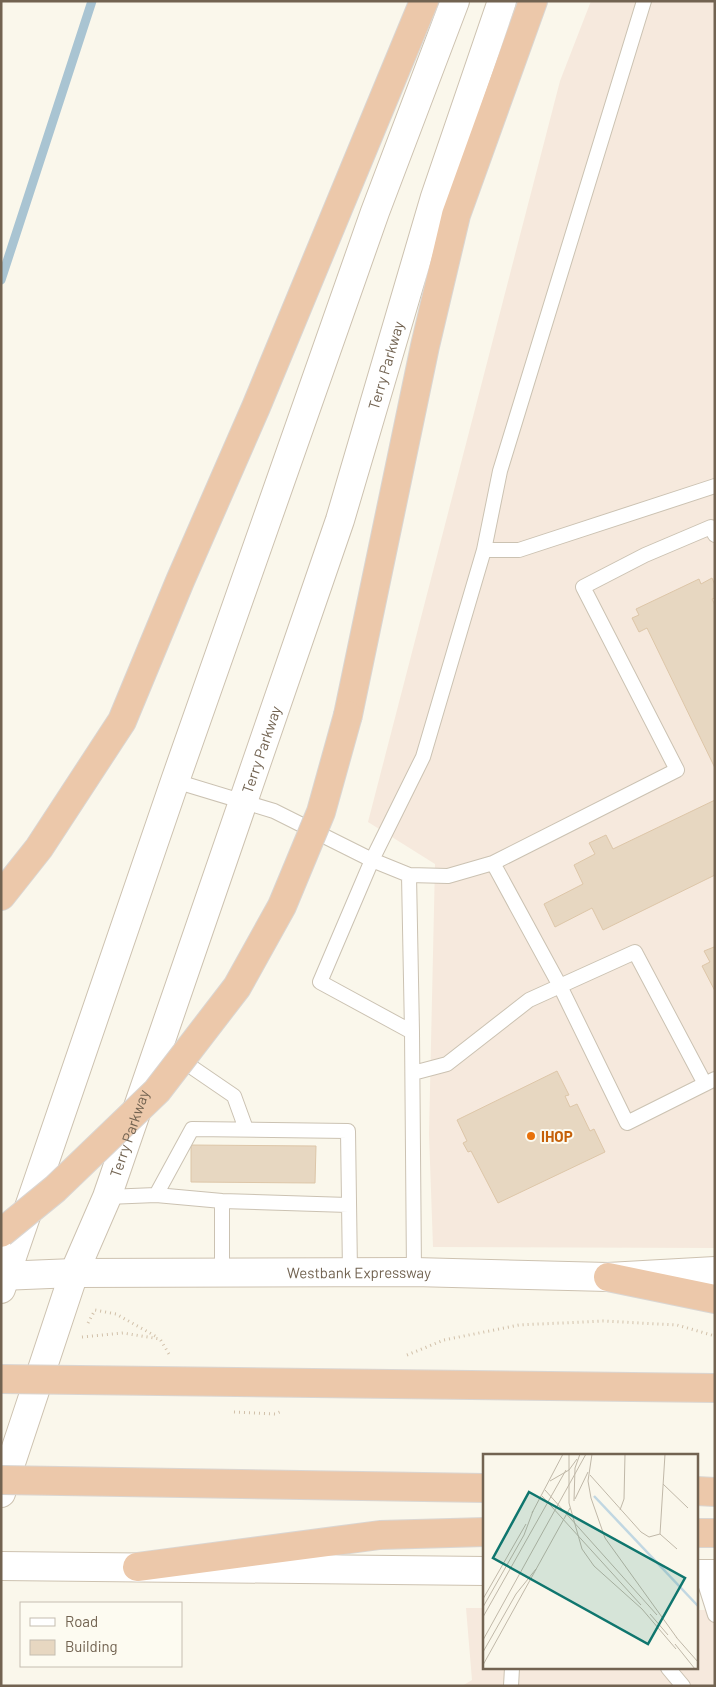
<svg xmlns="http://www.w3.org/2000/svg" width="716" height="1687" font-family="Barlow,sans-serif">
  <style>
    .commercial { fill: #f6e9dd }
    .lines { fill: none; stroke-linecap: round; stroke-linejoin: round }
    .stream { stroke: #a9c4d2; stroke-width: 9 }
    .building { fill: #e7d7c1; stroke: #ddc6a8 }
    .lane-casing { stroke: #cbc2b2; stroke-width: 16 }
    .secondary-casing { stroke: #cdc2b0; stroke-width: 30 }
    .highway-casing { stroke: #dad6d2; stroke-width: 30 }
    .path { stroke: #d1c0a9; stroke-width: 3; stroke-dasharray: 1 4; stroke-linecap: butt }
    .lane { stroke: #fff; stroke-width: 14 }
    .secondary { stroke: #fff; stroke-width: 28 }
    .highway { stroke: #ecc8aa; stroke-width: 28 }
    .highway-bridge-casing { stroke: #dad6d2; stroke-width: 30; stroke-linecap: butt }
    .highway-bridge { stroke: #ecc8aa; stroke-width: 28 }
    .food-dot { fill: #e8710a; stroke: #fdfbf1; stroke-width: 2 }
    .labels { text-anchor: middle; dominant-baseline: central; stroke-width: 4; stroke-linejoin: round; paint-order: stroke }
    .street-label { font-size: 15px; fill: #726351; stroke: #fdfbf1 }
    .food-label { font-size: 15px; font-weight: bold; fill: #c56008; stroke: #fdfbf1; text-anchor: start }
    .inset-river { fill: none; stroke: #c1d7e2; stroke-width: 2.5 }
    .inset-road { fill: none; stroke: #c0b8a8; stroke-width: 1 }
    .view { fill: #0f766e; fill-opacity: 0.15; stroke: #0f766e; stroke-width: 2.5 }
    .inset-edge { fill: none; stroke: #726351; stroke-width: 2.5 }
  </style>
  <rect width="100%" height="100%" fill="#faf7eb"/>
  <!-- commercial -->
  <path class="commercial" d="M591,1H715V1248L433,1247L429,1134L435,864L368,822L560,81Z
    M466,1608H485V1668H697V1610H715V1686H462L472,1680Z"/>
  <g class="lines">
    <!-- stream -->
    <path class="stream" d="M1,280L92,1"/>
  </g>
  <!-- building -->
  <path class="building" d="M712,578L715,585V598L712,599L715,605V768L647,628L639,632L632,618L639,615L636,609L699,579L701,584Z
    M715,800V875L603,930L592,908L555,927L544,904L583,884L574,865L595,854L589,843L606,835L613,849Z
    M714,947L715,948V991L702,966L710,962L704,951Z
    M557,1071L569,1095L565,1096L570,1107L577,1104L590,1131L594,1129L605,1152L498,1203L471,1151L468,1152L463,1143L467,1141L457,1120Z
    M191,1145L316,1146L315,1183L191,1182Z"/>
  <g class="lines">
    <!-- lane casing -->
    <g class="lane-casing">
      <path id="lane" d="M484,550L500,471L644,1
        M175,781L274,811L372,860L409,875L448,876L493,863L677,770L583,587L645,555L711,527L715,535
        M493,863L560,986L627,1123L715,1079
        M409,875L412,1032
        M177,1057L234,1096L246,1129
        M413,1073L447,1064L529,1000L635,952L705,1084
        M107,1197L156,1195
        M348,1205L222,1201L156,1195L192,1129L348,1131L350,1272
        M414,1272L412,1032L320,982L372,860L423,757L484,550H519L715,486
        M222,1273V1201
        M702,1574L715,1615
        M668,1668L683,1686
        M511,1686L512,1668"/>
    </g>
    <!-- secondary casing -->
    <g class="secondary-casing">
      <g id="secondary">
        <path id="s1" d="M1,1276L74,1273L414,1272L608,1277L715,1271"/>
        <path d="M1,1289L175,781L375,212L455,1"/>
        <path id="s2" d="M1,1493L74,1273L107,1197L340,520L435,197L502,1"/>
        <path d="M1,1566L485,1571"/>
        <path d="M697,1574H715"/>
      </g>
    </g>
    <!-- highway casing -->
    <g class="highway-casing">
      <path id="highway" d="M348,715L425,346L456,215L533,1
        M1,896L39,848L122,721L180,581L256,407L424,1
        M608,1277L715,1299
        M697,1491L715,1492
        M697,1533H715
        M137,1567L380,1535L485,1532"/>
    </g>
    <!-- path -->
    <path class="path" d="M88,1323L95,1310L116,1314L157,1337
      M82,1337L123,1333L160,1339L169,1354
      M407,1355L444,1340L519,1325L603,1321L677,1325L715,1336
      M234,1412L275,1414L282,1411"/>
    <!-- lane -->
    <use href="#lane" class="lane"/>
    <!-- secondary -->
    <use href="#secondary" class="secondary"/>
    <!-- highway -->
    <use href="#highway" class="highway"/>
    <!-- highway-bridge casing -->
    <g class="highway-bridge-casing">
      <path id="highway-bridge" d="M1,1233L55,1189L157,1091L237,987L282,906L321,812L348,715
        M1,1379L715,1388
        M1,1480L485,1488"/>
    </g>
    <!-- highway-bridge -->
    <use href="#highway-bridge" class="highway-bridge"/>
  </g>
  <!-- markers -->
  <circle class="food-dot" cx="531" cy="1136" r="5"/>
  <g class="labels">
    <!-- street labels -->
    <g class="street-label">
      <text stroke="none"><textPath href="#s2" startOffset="1192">Terry Parkway</textPath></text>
      <text stroke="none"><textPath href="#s2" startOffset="788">Terry Parkway</textPath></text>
      <text stroke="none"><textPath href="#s2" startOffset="382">Terry Parkway</textPath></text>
      <text stroke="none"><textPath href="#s1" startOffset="358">Westbank Expressway</textPath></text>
    </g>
    <!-- food labels -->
    <g class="food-label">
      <text x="541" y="1136">IHOP</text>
    </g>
  </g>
  <!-- overview -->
  <g transform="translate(483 1454)">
    <rect width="215" height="215" fill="#faf7eb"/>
    <path class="inset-river" d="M111,42L215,152"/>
    <path class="inset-road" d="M86,0V49L99,95L111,112L159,155L193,195M109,0L105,27L108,44L122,84L194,184M107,21L158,78L166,83L177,80M67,27L86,16L94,5M180,30L205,54M62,36L174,161M59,42L158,151M92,45L105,18M91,47L92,14L97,0M137,56L141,45L142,0M49,59L80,0M177,80L182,0M177,80L194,95M0,145L43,70M0,153L41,81L50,57M167,160L185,181M0,163L83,16M193,183L215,208M0,186L103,0M192,190L212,215M0,198L33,140L53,115M0,211L87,54"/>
    <path class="view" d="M46,38L202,124L165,190L10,104Z"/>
    <rect width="215" height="215" class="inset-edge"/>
  </g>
  <!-- border -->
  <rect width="716" height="1687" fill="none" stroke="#726351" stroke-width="5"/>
  <!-- legend -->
  <rect x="20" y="1602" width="162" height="65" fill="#fdfbf1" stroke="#c5beb1"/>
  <rect x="30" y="1618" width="25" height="8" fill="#ffffff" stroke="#c5beb1"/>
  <text x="65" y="1627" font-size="15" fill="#726351">Road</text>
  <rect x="30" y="1640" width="25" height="15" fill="#e7d7c1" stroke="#c5beb1"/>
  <text x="65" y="1652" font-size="15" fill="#726351">Building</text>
</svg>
